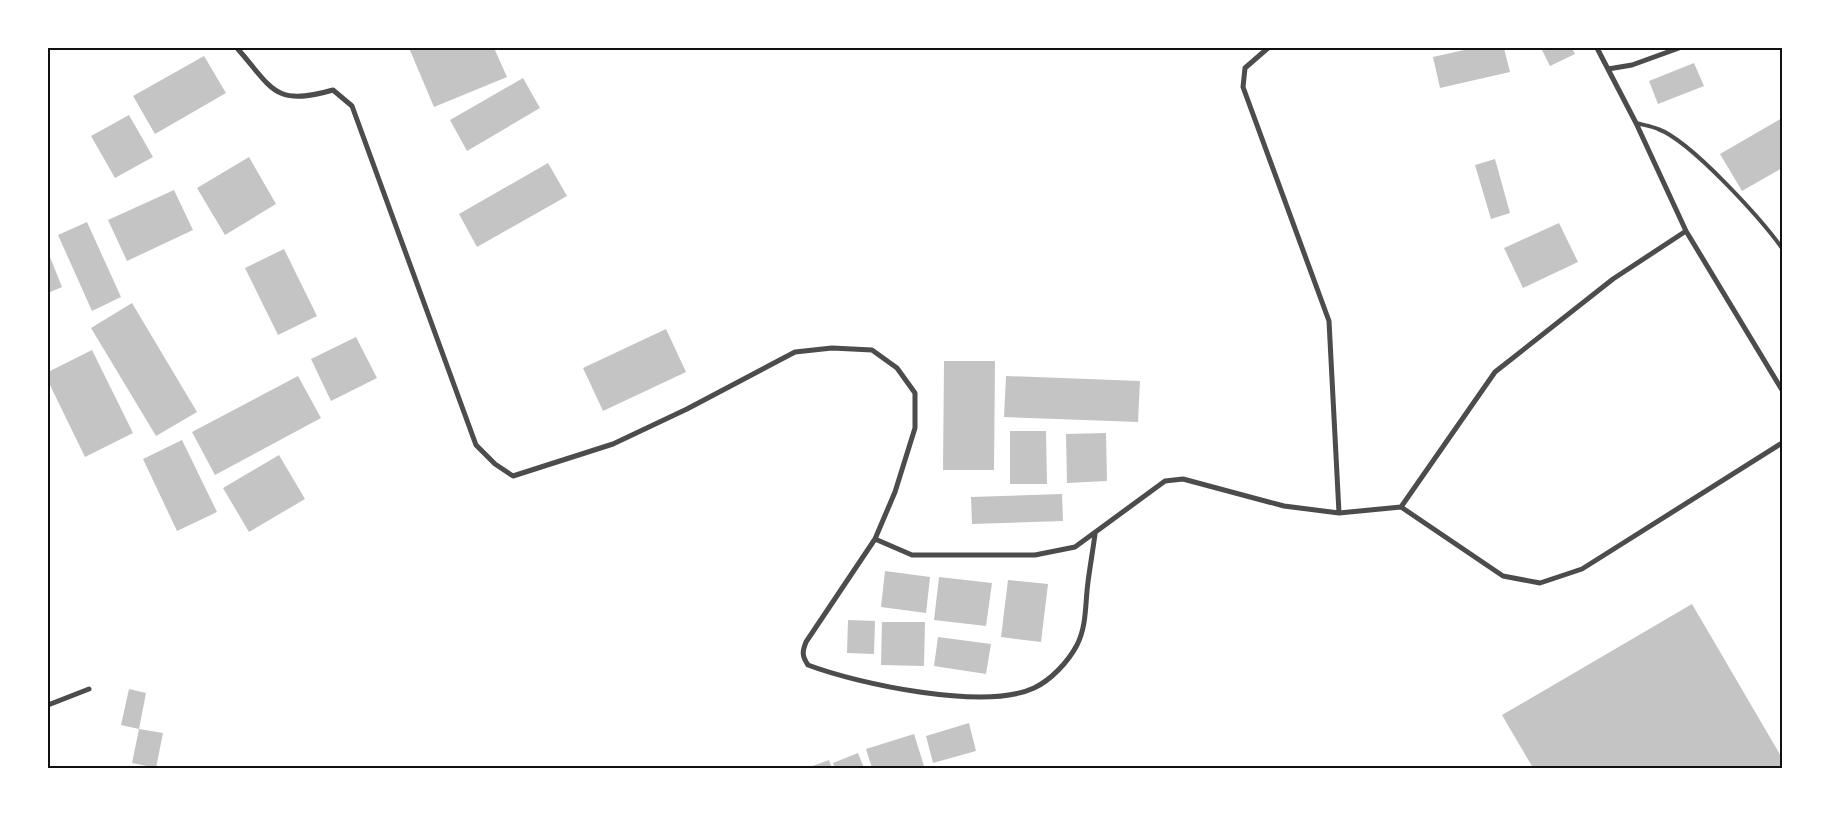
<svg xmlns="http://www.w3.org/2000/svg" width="1830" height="816" font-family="'DejaVu Sans',sans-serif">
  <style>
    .building { fill: #c4c4c4 }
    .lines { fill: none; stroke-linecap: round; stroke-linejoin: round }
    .service { stroke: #4c4c4c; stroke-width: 4 }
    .minor { stroke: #4c4c4c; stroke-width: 5 }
    .neatline { fill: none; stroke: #111; stroke-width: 2 }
  </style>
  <rect width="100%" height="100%" fill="#fff"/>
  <!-- building -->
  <path class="building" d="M409,48H494L507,77L434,107Z
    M1473,48H1504L1510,72L1440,88L1433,57Z
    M1541,48H1572L1575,54L1550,66Z
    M204,56L226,93L155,134L133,96Z
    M1694,63L1704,86L1658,104L1649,81Z
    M523,78L540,108L467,151L450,120Z
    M129,115L153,157L115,178L91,136Z
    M1782,118V168L1742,191L1720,154Z
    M249,157L276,204L225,235L197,188Z
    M1495,159L1510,213L1491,219L1475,165Z
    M548,163L567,196L477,247L459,214Z
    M174,190L193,230L127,261L108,220Z
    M87,222L121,297L92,311L58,235Z
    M1559,223L1578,262L1523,288L1504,248Z
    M284,249L317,316L278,335L245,268Z
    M48,252L62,287L48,293Z
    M132,303L197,412L156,436L91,328Z
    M666,329L686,372L603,411L583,368Z
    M356,337L377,378L331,401L311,359Z
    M92,350L133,433L85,457L48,381V372Z
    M944,361H995L994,470H943Z
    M298,376L321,418L215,475L192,432Z
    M1006,376L1140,381L1138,422L1004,417Z
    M1010,431H1046L1047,484H1010Z
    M1106,433L1107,481L1067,483L1066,434Z
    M182,440L217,512L177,531L143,459Z
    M279,455L305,499L249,532L223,488Z
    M1062,494L1063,521L972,524L971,497Z
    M885,571L930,577L926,613L881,607Z
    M939,577L992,583L986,626L934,620Z
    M1008,580L1048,584L1041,642L1001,637Z
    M1692,604L1782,758V768H1533L1502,715Z
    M848,620L875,621L874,654L847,653Z
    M882,622H925L924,666L881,665Z
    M938,637L991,644L986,674L934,666Z
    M129,689L146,693L139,729L121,725Z
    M969,723L976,751L933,763L926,736Z
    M139,729L163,733L156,768L132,763Z
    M914,734L924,766L917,768H872L866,749Z
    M858,753L864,768H835L833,763Z
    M829,760L832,768H807Z"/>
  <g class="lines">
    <!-- service -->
    <path class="service" d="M1636,123C1643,125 1651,126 1658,129C1691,141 1761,219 1782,248"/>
    <!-- minor -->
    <path class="minor" d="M237,48C273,89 274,107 333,90L352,106L476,445L495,464L513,476L613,444L687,409L795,352L832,348L872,350L897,368L915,393V428L895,492L875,539L912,555H1035L1075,547L1165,481L1183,479L1284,506L1339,513L1401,507L1503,576L1540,583L1582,569L1782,443
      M1268,48L1245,68L1243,87L1329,321L1339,513
      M1597,48L1636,123L1686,231L1782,390
      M1608,69L1632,65L1679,48
      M1401,507L1495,372L1613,279L1686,231
      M875,539L806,642C802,652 802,656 808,665C858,684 985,711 1034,688C1051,680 1068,662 1077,645C1087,625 1085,604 1088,582C1090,566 1093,550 1095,534
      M48,705L89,689"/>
  </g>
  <!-- border -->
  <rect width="1830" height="816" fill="none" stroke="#ffffff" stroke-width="98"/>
  <rect x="49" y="49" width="1732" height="718" class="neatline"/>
</svg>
